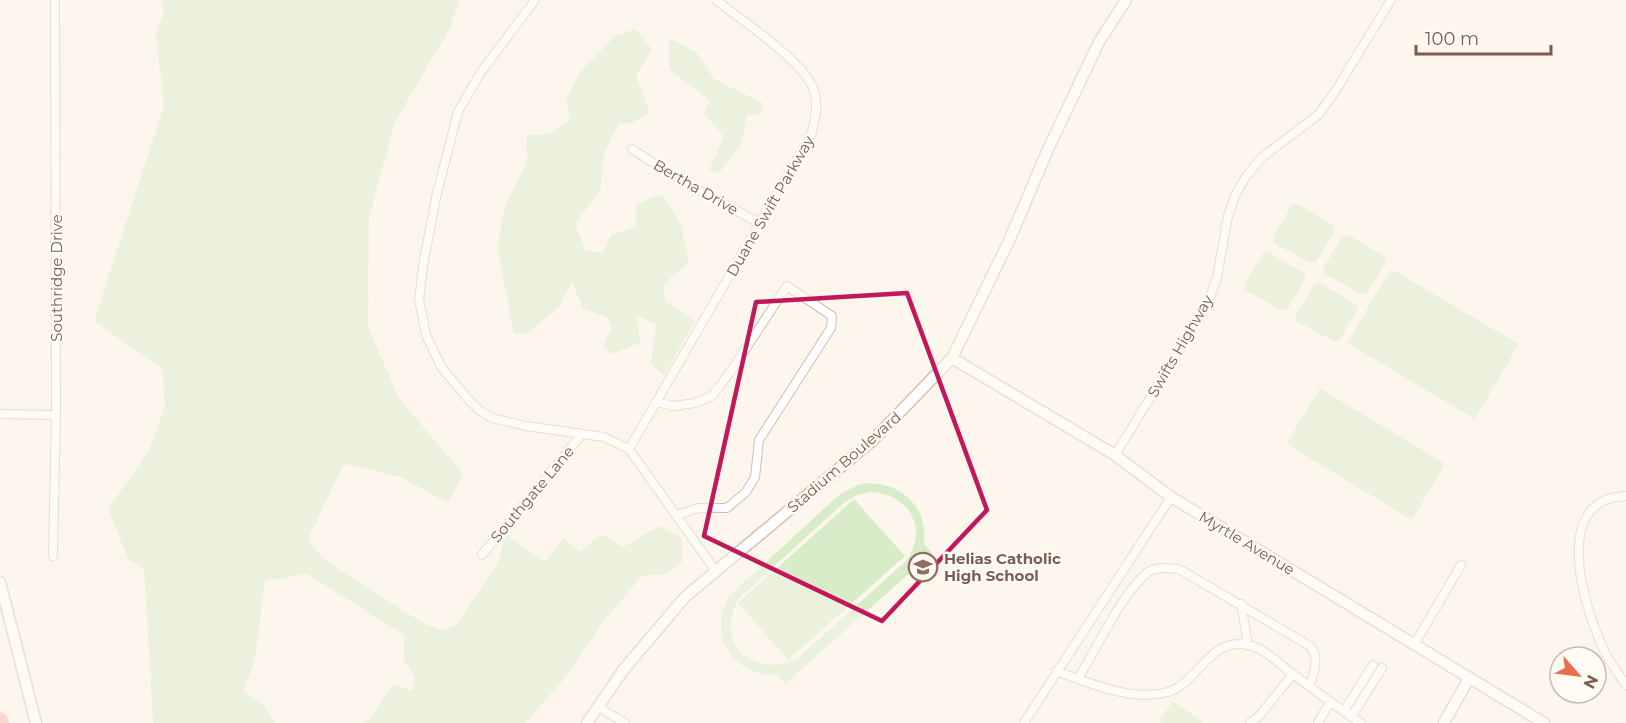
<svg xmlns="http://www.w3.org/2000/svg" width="1626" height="723" font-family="Montserrat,sans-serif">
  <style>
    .green { fill: #d8ecc9; fill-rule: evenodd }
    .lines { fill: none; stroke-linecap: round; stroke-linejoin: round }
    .street-casing { stroke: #d1beb0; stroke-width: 10 }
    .secondary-casing { stroke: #d6c0b0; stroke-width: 13 }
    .highway-casing { stroke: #dad1cd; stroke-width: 16 }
    .street { stroke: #fff; stroke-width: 8 }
    .secondary { stroke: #fff; stroke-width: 10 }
    .highway { stroke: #f7b7a3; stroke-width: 14 }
    .marked { fill: none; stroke: #c2185b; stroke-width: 4.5; stroke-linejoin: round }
    .labels { text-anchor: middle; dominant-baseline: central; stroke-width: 5; stroke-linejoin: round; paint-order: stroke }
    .street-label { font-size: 15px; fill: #7a5c4d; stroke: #fffaf3 }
    .education-label { font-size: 15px; font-weight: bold; fill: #785e54; stroke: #fffaf3; text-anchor: start }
  </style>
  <rect width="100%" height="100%" fill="#fdf6ec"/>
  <!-- green -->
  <path class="green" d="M161,0H459L450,28L394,124L369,218L368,326L398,397L464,475L447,503L401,477L344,464L308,539L323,559L423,623L443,630L456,625L497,565L506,534L544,562L564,538L579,552L601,534L623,547L659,526L682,538V562L667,574L642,576L606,618L563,680L525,723H362L370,719L393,684L412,691L415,678L404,660V635L307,574L265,581L255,659L244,691L263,705L276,723H153L144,569L128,559L108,509L149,450L165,406L162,369L94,321L164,106L156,34L164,11Z
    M635,29L652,49L636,76L650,113L632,123L619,124L604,154L600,190L575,224L585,250L603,253L611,235L635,227L637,204L662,194L681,225L689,262L664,284L665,301L695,321L664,376L651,363L656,324L637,316L640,343L612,354L603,345L612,327L607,317L583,309L572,282L560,306L527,334H514L497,246L505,207L526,164L527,135L549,134L570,120L566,101L579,73L616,35Z
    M669,38L697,53L714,79L763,103L762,114L747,115L741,145L718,174L709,170L724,137L704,113L710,101L669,69Z
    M1297,204L1333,225L1335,231L1316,262L1310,263L1274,243L1273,237L1292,205Z
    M1348,235L1384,256L1386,262L1367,294H1361L1325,274L1323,268L1343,236Z
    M1268,252L1304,273L1306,278L1287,310H1281L1245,290L1244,285L1263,253Z
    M1391,269L1519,344L1475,419L1347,343Z
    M1320,283L1356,304L1358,309L1339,341H1333L1296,321L1295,316L1315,284Z
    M1320,388L1445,464L1412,520L1286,444Z
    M868,483C903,484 928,507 924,544L932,553L785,684L778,675C732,676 707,636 729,596L839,495L858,485ZM871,492C910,494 930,530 905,562L797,659C751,680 712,640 740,597L845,502L857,495Z
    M854,499L905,556L788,660L738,603Z
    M1173,701L1204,723H1162L1159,721Z"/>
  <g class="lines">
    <!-- street casing -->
    <g class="street-casing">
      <path id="street" d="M535,0L481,72L458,112L437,193L424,260L419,299L426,335L442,368L468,399L480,411L492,418L526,426L604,437L629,449
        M632,149L675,177L761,224
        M656,402L673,406L695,403L712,396L731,371L787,286L832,316L831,328L759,440L755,477L746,492L727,508H699L677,515
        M0,414L56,415
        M1115,455L1206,307L1217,278L1228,216L1235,196L1245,178L1261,158L1318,115L1336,90L1391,0
        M1626,496C1620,497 1613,497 1608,499C1554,518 1588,619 1606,654C1611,664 1619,675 1626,685
        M482,555L582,434
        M53,556L56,415L55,0
        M715,570L629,449L811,135C815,121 819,104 814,90C804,61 741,20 716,0
        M1241,604L1248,645
        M1414,645L1461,565
        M1056,671C1090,683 1131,702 1168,692C1198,683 1210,636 1248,645C1264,648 1277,662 1290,672C1313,689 1337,707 1361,723
        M1078,679C1095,651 1123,592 1147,573C1156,566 1169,568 1179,569L1310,646C1320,658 1314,674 1309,686
        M598,707L625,723
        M1344,711L1373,665
        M1351,717L1382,668
        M1024,723L1171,497
        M1250,723L1260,715L1293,674
        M1318,723L1330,702"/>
    </g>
    <!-- secondary casing -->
    <g class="secondary-casing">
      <path id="secondary" d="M952,358L1115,455L1171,497L1544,723
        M0,582L36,723
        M587,723L624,669L685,597L873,440L952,358L1009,241L1049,147L1099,42L1126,0
        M1444,723L1469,678"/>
    </g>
    <!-- highway casing -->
    <g class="highway-casing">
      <path id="highway" d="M0,720L1,723"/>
    </g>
    <!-- street -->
    <use href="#street" class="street"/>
    <!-- secondary -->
    <use href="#secondary" class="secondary"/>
    <!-- highway -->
    <use href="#highway" class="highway"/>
  </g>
  <!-- marked area -->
  <path d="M0 0H1626V723H0ZM907,293L987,510L882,621L704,536L756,302Z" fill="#fdf6ec" fill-opacity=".55" fill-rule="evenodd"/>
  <path class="marked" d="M907,293L987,510L882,621L704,536L756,302Z"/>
  <!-- icons -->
  <defs>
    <g id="school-ring" transform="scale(1.5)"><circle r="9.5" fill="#fffaf3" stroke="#8d6e63" stroke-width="1.5"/><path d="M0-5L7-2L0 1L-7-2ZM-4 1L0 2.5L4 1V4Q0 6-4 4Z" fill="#8d6e63"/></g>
  </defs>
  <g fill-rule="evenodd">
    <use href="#school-ring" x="923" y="567"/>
  </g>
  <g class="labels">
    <!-- street labels -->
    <g class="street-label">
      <text transform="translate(696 187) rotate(30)">Bertha Drive</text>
      <text transform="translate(770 206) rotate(-60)">Duane Swift Parkway</text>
      <text transform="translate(56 278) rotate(-90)">Southridge Drive</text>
      <text transform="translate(1180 346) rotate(-60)">Swifts Highway</text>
      <text transform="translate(844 462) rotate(-41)">Stadium Boulevard</text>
      <text transform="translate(532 494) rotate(-50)">Southgate Lane</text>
      <text transform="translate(1247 543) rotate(31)">Myrtle Avenue</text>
    </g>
    <!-- education labels -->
    <g class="education-label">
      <text x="944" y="558">Helias Catholic<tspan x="944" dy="17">High School</tspan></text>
    </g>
  </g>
  <!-- north arrow -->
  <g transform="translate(1578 675) rotate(118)"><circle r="28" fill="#fffaf3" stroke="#cabbb1" stroke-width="1.5"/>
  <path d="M0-4.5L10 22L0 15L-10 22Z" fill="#e76f51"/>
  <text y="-9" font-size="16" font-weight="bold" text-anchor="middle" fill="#7a5c4d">N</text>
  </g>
  <!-- scale -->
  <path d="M1416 45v9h135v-9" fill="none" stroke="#7a5c4d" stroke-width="3"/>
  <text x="1425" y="45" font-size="18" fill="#7a5c4d" stroke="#fffaf3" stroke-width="4.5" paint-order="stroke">100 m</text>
</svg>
